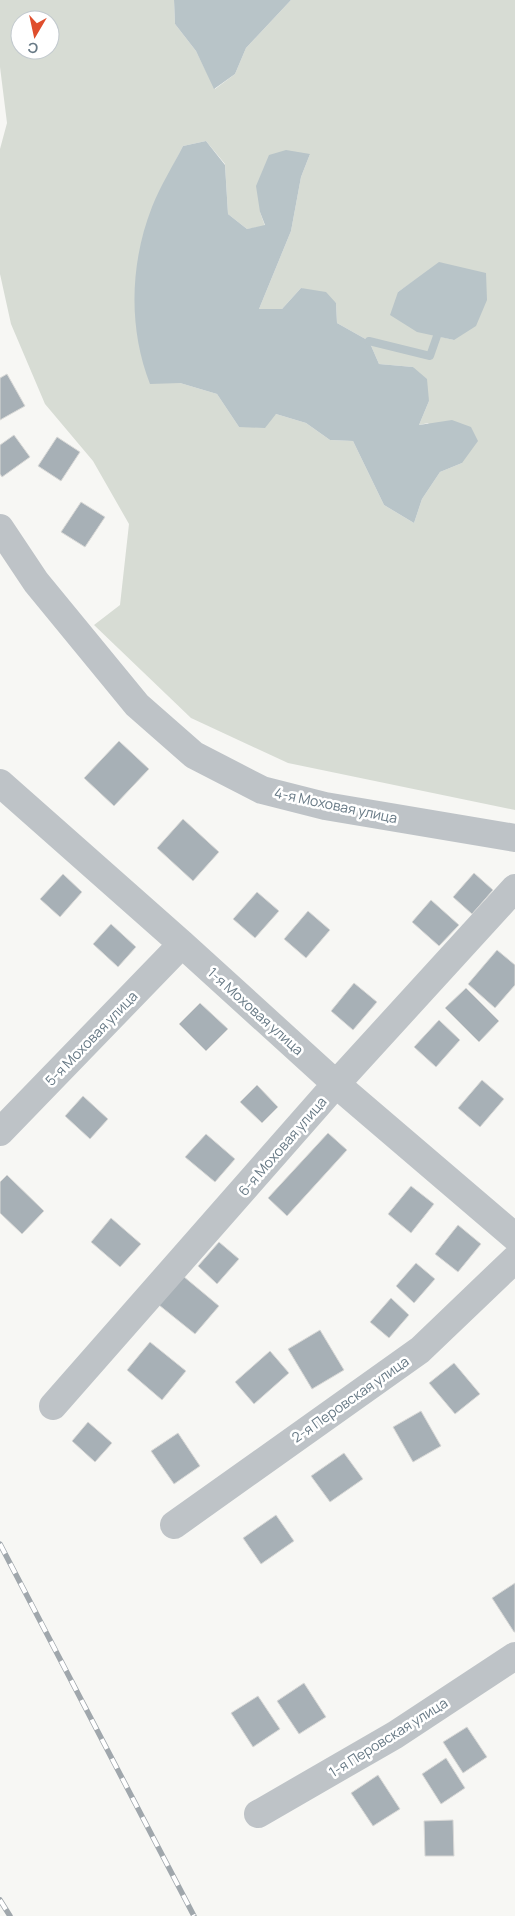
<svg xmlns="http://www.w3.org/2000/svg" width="515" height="1916" font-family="Manrope,sans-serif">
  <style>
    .green { fill: #d7dcd4; fill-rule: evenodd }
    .water { fill: #b8c4c8 }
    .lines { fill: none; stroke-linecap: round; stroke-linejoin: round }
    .stream { stroke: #b8c4c8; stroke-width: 8 }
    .building { fill: #a7b0b6; stroke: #d9d9d7 }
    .street { stroke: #bec3c7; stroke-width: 28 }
    .rail-casing { stroke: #a0a7ac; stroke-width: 5.5 }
    .rail { stroke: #fff; stroke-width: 4; stroke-dasharray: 11; stroke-linecap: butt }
    .labels { text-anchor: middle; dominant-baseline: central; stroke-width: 5; stroke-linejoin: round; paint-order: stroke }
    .street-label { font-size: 14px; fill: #677985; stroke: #fff }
  </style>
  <rect width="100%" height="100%" fill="#f7f7f4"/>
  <!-- green -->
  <path class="green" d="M0,0H174L175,24L196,51L215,89L235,74L246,48L291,0H515V810L288,763L191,718L94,625L120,605L129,524L93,461L45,404L11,324L0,274V149L7,123L0,67ZM20,20H50V50H20ZM206,141L225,164L228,214L247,229L265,226L260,212L310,154L301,177L291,231L259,309H282L301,288L336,303L337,323L369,341L379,364L413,367L429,401L419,425L428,423L462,463L440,472L422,499L414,523L384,505L353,441L330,440L306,423L276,414L239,427L217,394L180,383L171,170L183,146ZM418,278L454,340L437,336L398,292Z"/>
  <!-- water -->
  <path class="water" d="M174,0H291L246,48L235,74L214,89L196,51L175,24Z
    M206,141L225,165L228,214L247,229L265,225L260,212L256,186L269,155L286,150L310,154L301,177L291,231L259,309H282L301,288L326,292L336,303L337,323L369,341L379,364L413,367L427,379L429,401L419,425L452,420L471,427L478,441L462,463L440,472L422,499L414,523L384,505L353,441L330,440L306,423L276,414L265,428L239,427L217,394L180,383L150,384C128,328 130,263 152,207C160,186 173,166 183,146Z
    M439,262L486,273L487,300L476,326L454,340L417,332L390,315L398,292Z"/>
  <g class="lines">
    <!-- stream -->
    <path class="stream" d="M369,341L430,356L437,336"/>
  </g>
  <!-- building -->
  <path class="building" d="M7,374L25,406L0,420V378Z
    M14,435L30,457L2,477L0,474V445Z
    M57,437L80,452L61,481L38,466Z
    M81,502L105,517L85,547L61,532Z
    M119,741L149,769L114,806L84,778Z
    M183,819L219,852L193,881L157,848Z
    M474,873L493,890L472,914L453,897Z
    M63,874L82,892L60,917L40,899Z
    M257,892L279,911L255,938L233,919Z
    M431,900L459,925L439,946L412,922Z
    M308,911L330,930L306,958L284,939Z
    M111,924L136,947L118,967L93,944Z
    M497,950L515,965V985L495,1008L468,984Z
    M354,983L377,1002L353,1030L331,1011Z
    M466,988L499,1021L479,1042L445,1008Z
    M200,1003L228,1029L206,1051L179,1024Z
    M439,1020L460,1040L436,1067L414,1047Z
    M482,1080L504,1099L480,1127L458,1108Z
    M257,1085L278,1107L262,1123L240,1102Z
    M83,1096L108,1119L90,1139L65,1116Z
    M328,1133L347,1150L287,1216L268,1198Z
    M206,1134L235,1159L215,1182L185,1157Z
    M7,1175L44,1211L22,1234L0,1213V1182Z
    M411,1186L434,1204L411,1233L388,1214Z
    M111,1218L141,1244L120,1267L91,1242Z
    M458,1225L481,1244L458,1272L435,1254Z
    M219,1242L239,1259L217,1284L198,1266Z
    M416,1263L435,1279L414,1303L396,1286Z
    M183,1276L219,1306L195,1334L159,1305Z
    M391,1298L409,1315L389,1338L370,1322Z
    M320,1330L344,1370L312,1389L288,1349Z
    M150,1342L186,1371L162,1400L127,1370Z
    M270,1351L289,1373L254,1404L235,1382Z
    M454,1363L480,1394L455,1414L429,1383Z
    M421,1411L441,1446L413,1462L393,1427Z
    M88,1422L112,1443L95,1462L72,1441Z
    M178,1433L200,1466L174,1484L151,1451Z
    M344,1453L363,1479L330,1502L311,1476Z
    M276,1515L294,1541L261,1564L243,1538Z
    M515,1583V1632H514L492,1598Z
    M304,1683L326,1717L299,1734L277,1701Z
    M258,1696L280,1729L253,1747L231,1713Z
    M467,1727L487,1757L463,1773L443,1742Z
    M446,1758L465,1788L441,1804L422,1774Z
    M378,1775L400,1809L373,1826L351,1793Z
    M453,1820L454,1856H425L424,1821Z"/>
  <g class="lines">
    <!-- street -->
    <path class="street" d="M0,528L36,582L137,705L194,755L262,790L325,806L515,838
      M0,783L182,944L336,1084L515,1237
      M0,1132L182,944
      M53,1406L336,1084L515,888
      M174,1525L420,1350L515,1259
      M258,1814L395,1735L515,1656"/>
    <!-- rail casing -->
    <g class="rail-casing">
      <path id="rail" d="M0,1544L194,1916
        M0,1900L10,1916"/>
    </g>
    <!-- rail -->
    <use href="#rail" class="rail"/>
  </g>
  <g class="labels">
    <!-- street labels -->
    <g class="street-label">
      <text transform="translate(336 805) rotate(12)">4-я Моховая улица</text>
      <text transform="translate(256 1011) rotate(42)">1-я Моховая улица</text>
      <text transform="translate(91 1038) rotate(-46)">5-я Моховая улица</text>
      <text transform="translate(282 1146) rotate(-49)">6-я Моховая улица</text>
      <text transform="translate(350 1399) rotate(-35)">2-я Перовская улица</text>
      <text transform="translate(388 1737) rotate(-32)">1-я Перовская улица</text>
    </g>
  </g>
  <!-- north arrow -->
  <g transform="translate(35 35) rotate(189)"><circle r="24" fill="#ffffff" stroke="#c2c9ce"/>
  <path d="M0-4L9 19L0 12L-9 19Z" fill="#df4e2d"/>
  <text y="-8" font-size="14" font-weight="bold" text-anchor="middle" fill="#677985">С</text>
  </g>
</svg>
